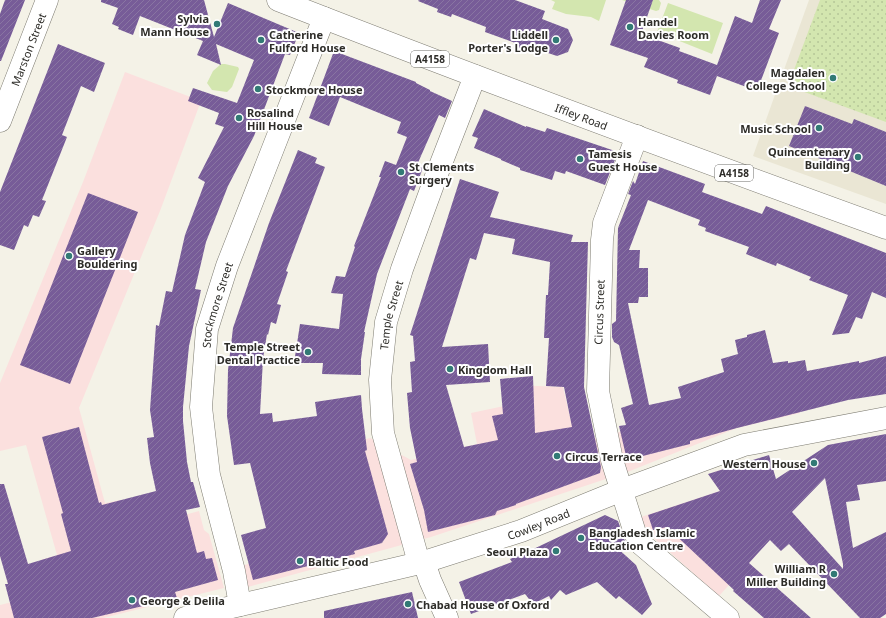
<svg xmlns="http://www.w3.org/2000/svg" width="886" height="618" font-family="'Noto Sans',sans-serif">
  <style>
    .commercial { fill: #fbe0de }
    .built { fill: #eae6d4 }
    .green { fill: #d3e6af }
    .park { fill: url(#park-dots) }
    .building { fill: url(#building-hatch); fill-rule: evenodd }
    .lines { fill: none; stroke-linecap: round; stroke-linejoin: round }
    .minor-casing { stroke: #7d7b71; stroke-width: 23 }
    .secondary-casing { stroke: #7d7b71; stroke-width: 23 }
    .primary-casing { stroke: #7d7b71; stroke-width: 23 }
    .minor { stroke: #fff; stroke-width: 22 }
    .secondary { stroke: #fff; stroke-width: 22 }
    .primary { stroke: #fff; stroke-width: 22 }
    .poi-dot { fill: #327a75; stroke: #fff; stroke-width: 1.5 }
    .labels { text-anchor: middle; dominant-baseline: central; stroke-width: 4; stroke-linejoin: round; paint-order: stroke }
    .shield { fill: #fff; stroke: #6d6c69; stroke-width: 1 }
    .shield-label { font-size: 10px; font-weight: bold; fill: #2e2d29 }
    .poi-label { font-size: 11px; font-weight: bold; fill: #2e2d29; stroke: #fff; text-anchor: start }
    .street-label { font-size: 11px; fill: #2e2d29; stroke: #fff }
  </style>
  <defs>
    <pattern id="park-dots" width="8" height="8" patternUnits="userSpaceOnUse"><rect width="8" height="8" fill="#d3e6af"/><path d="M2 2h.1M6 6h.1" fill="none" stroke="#b5c697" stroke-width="1.8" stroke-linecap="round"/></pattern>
    <pattern id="building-hatch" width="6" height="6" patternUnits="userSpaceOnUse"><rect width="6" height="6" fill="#775c98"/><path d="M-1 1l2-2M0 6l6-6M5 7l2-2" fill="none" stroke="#8975a2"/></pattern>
  </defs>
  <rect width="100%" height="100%" fill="#f4f2e7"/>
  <!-- commercial -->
  <path class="commercial" d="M125,72L201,101L160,211L79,408L105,503L120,500L145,526L199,511L204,530L209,534L224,588L103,618H0V605L56,591L45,574L41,560L57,555L26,445L0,451V383L83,182Z
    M512,385L563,387L576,443L795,387L800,413L737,428L630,471L431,537L248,587L242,566L335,534L330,448L370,438L411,460L477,444L471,413L513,404Z
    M733,466L741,490L758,553L719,596L648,533L641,517L720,491L710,476L714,472Z"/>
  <!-- built -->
  <path class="built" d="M809,0H886V204L753,156Z"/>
  <!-- green -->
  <path class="green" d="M551,0H606L599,21L591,17L566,14L552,9L555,2Z
    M622,0H659L661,3L659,10L656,11Z
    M668,3L723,23L712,54L657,32Z
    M221,64H225L238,67L239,69L232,87L227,92L212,90L207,83L213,71Z"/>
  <!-- park -->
  <path class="park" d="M820,0H886V122L788,86Z"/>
  <!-- building -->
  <path class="building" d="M5,0H25L1,61H0V14Z
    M101,0H204L214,37L228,3L299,33L290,55L285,54L254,136L228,186L206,242L195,289L201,290L189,346L183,407V421L187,462L191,482H193L200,507L186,510L197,553L204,551L206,559L212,558L218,580L175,592L177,598L92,618H14L5,584H8L0,556V484H4L28,564L71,551L61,514L63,513L42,437L79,427L99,503L101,502L102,505L156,491L150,463L147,438L154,437L150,410L156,325L159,326L166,291L172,292L185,235L205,182L198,178L224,127L215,124L219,113L188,101L193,88L237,103L254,60L216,44L221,65L197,55L203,41L140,16L133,35L118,29L119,27L112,24L118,8L101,2Z
    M419,0H515L545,11L542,19L568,29L573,40L568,52L557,56L539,50L517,48L518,44L485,32L486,27L452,14L451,17L437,12L438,9L418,1Z
    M626,0H653L641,34L680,48L679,51L717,65L735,16L752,23L760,0H781L769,29L779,33L757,91L717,76L710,95L677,83L678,80L644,67L648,58L610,45Z
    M58,44L105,63L94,92L81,86L62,135L67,137L42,200L46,201L39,217L33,215L28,227L24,225L14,250L0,245V192Z
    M334,51L416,82V83L430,90V91L452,101L445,118L439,115L417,165L423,168L414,191L410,189L377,274L364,332H365L361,359V375L322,374L323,363H294L300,324L339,329L343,294L331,293L336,276L345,277L355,247L354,246L381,177H379L385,161L396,165L407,137L397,133L401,122L340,97L329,126L309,118Z
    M805,106L852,124L854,119L886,132V186L789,146Z
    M484,109L526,127V126L545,132L547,128L618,152L605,185L566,171L565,174L555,171L552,180L520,170V168L501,160V159L474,148L478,138L472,136Z
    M298,150L317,158L315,163L325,167L286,271L288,272L277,304L281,305L276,324L271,322L268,335L267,334L263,359L260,414L272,413L273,422L317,416L315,402L361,395L362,409L367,450L365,451L388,534L382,543L354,551L355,554L253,580L241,535L266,528L250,463L234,465L227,416L228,370L233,328L269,223Z
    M643,161L705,184L702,192L762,214L766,206L886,253V298L872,292L862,319L856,317L849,333L832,335L848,295L809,280L811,277L777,263L776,266L746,254L749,247L705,231L706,228L698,225L700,220L648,200L629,250H640L639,268H648V297H639L638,303H628L649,405L681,398L678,387L724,372L721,359L738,354L735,340L747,337V335L765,330L773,363L788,361V363L805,360L807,371L859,361V363L886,356V394L848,400L737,428L690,441V444L627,460L619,426L626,425L621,408L633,404L619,345L614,342L612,337V324L616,321L618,228L631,195L628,194L633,181L635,184Z
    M460,179L499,192L490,217L573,235L571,242H588L584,387L601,467L600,473L516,504V505L497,511L495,515L428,532L424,510L410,464L417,462L410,428L407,393L412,392L410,362L415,361L413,336L410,335ZM484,233L515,239L512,254L550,262L548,295H546L544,338H549L546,386L564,387L572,427L535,433L533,376L500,379L503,414L492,416L498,440L464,447L446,385L490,382L488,344L442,347L470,258L476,260Z
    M88,193L138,212L70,384L20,365Z
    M886,434V481L857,485L860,500L846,502L853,548L886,532V614L880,618H860L789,544L781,551L770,540L749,563L811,618H764L733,591L734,590L667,527L653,530L648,515L720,491L708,474L769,455L776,479L828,445ZM825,478L843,564V569L792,512Z
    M605,515L618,521L625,541L615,546L636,565L652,604L642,615L619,596L616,599L597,582L566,595L560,590L551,600L549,596L533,604L525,594L471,614L459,582L512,562L510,559L525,553Z
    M412,592L418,618H324V611Z"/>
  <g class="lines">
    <!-- minor casing -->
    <g class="minor-casing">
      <g id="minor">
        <path id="s1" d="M0,121L47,0"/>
        <path d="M637,136L604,223L602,240L598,391L612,460L635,533L641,544L728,618"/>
        <path d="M424,562L430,580L447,618"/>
        <path id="s2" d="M419,563L383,433L380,380L386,322L402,269L435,179L475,76"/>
        <path id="s3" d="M240,605L234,571L209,475L201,407L207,329L227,266L324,18"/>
      </g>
    </g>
    <!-- secondary casing -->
    <g class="secondary-casing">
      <g id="secondary">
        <path id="s4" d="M185,618L424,562L521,531L622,490L744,445L886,418"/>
      </g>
    </g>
    <!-- primary casing -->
    <g class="primary-casing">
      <g id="primary">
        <path id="s5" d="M278,0C480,79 682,154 886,228"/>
      </g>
    </g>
    <!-- minor -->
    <use href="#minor" class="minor"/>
    <!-- secondary -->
    <use href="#secondary" class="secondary"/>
    <!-- primary -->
    <use href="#primary" class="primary"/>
  </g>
  <!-- markers -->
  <g class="poi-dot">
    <circle cx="217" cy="24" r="4"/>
    <circle cx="630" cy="27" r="4"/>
    <circle cx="261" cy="40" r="4"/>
    <circle cx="556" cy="40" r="4"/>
    <circle cx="833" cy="78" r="4"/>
    <circle cx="258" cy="89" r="4"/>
    <circle cx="239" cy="118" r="4"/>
    <circle cx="819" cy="128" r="4"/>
    <circle cx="858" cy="157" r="4"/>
    <circle cx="580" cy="159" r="4"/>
    <circle cx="401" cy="172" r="4"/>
    <circle cx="69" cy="256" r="4"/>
    <circle cx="308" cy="352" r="4"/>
    <circle cx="450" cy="369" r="4"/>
    <circle cx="557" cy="456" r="4"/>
    <circle cx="814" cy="463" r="4"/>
    <circle cx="581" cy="538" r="4"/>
    <circle cx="556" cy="551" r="4"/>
    <circle cx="300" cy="561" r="4"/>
    <circle cx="834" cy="574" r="4"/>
    <circle cx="132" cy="600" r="4"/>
    <circle cx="408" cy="604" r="4"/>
  </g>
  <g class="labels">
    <!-- shield labels -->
    <g class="shield">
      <rect x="411" y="51" width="38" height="16" rx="3"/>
      <rect x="715" y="165" width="38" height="16" rx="3"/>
    </g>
    <g class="shield-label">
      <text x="430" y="59">A4158</text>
      <text x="734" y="173">A4158</text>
    </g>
    <!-- poi labels -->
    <g class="poi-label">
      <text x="209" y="18" text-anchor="end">Sylvia<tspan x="209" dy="13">Mann House</tspan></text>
      <text x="638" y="21">Handel<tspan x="638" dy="13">Davies Room</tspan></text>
      <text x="269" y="34">Catherine<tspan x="269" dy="13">Fulford House</tspan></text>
      <text x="548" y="34" text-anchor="end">Liddell<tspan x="548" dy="13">Porter's Lodge</tspan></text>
      <text x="825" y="72" text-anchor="end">Magdalen<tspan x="825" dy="13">College School</tspan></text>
      <text x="266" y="89">Stockmore House</text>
      <text x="247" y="112">Rosalind<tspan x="247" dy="13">Hill House</tspan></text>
      <text x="811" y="128" text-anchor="end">Music School</text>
      <text x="850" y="151" text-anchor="end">Quincentenary<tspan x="850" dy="13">Building</tspan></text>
      <text x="588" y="153">Tamesis<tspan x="588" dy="13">Guest House</tspan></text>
      <text x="409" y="166">St Clements<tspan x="409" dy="13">Surgery</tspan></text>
      <text x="77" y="250">Gallery<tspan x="77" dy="13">Bouldering</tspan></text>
      <text x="300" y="346" text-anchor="end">Temple Street<tspan x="300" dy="13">Dental Practice</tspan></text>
      <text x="458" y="369">Kingdom Hall</text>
      <text x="565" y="456">Circus Terrace</text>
      <text x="806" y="463" text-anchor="end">Western House</text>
      <text x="589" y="532">Bangladesh Islamic<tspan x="589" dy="13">Education Centre</tspan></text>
      <text x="548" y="551" text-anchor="end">Seoul Plaza</text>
      <text x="308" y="561">Baltic Food</text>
      <text x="826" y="568" text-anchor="end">William R<tspan x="826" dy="13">Miller Building</tspan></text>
      <text x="140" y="600">George &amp; Delila</text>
      <text x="416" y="604">Chabad House of Oxford</text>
    </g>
    <!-- street labels -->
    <g class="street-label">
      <text stroke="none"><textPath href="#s1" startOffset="77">Marston Street</textPath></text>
      <text stroke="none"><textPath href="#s5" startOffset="325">Iffley Road</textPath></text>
      <text stroke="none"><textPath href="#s3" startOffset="306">Stockmore Street</textPath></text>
      <text transform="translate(599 312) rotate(-88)">Circus Street</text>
      <text stroke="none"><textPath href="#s2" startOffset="254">Temple Street</textPath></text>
      <text stroke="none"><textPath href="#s4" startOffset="366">Cowley Road</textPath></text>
    </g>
  </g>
</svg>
